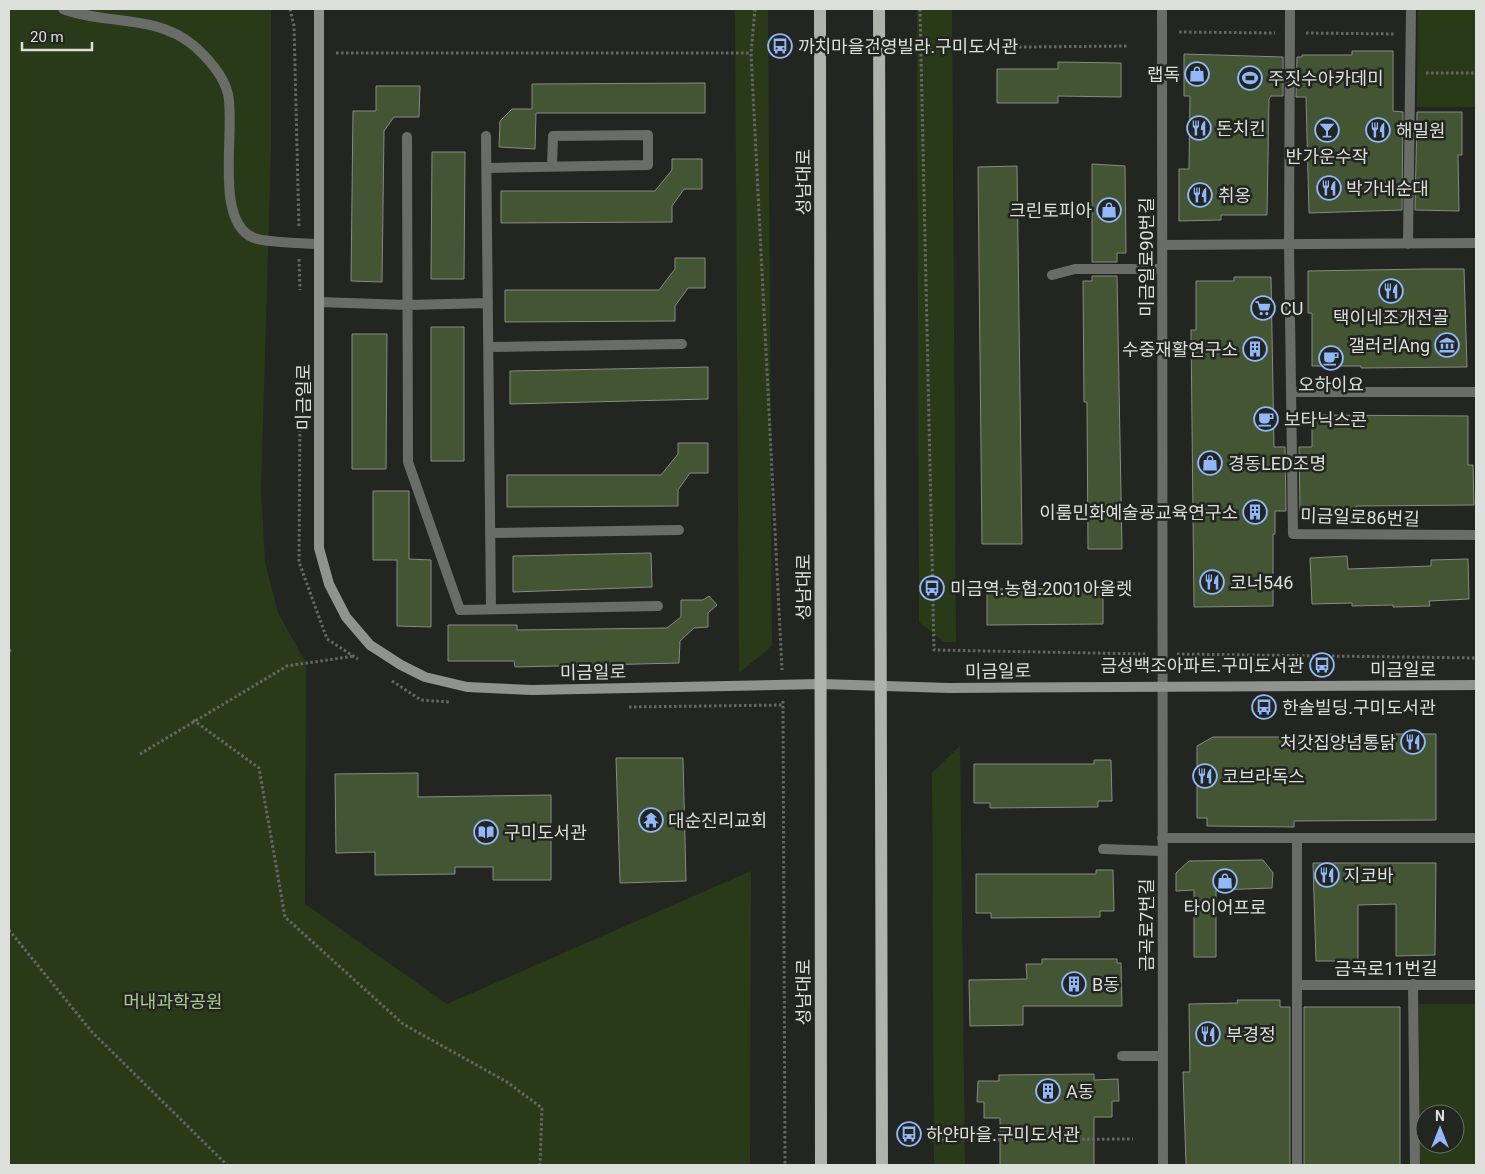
<svg xmlns="http://www.w3.org/2000/svg" width="1485" height="1174" font-family="Roboto,'Noto Sans KR',sans-serif">
  <style>
    .green { fill: #293a19; fill-rule: evenodd }
    .building { fill: #435532; stroke: #868b83 }
    .lines { fill: none; stroke-linecap: round; stroke-linejoin: round }
    .path { stroke: #666963; stroke-width: 3; stroke-dasharray: 2.5 2.5; stroke-linecap: butt }
    .lane { stroke: #6a6c68; stroke-width: 10 }
    .street { stroke: #6a6c68; stroke-width: 10 }
    .secondary { stroke: #91948e; stroke-width: 10 }
    .primary { stroke: #afb3ac; stroke-width: 12 }
    .labels { text-anchor: middle; dominant-baseline: central; stroke-width: 5; stroke-linejoin: round; paint-order: stroke }
    .poi-label { font-size: 18px; fill: #dcdfda; stroke: #232620; text-anchor: start }
    .street-label { font-size: 18px; fill: #dcdfda; stroke: #232620 }
    .park-label { font-size: 18px; fill: #aacb8e; stroke: #232620 }
  </style>
  <rect width="100%" height="100%" fill="#232620"/>
  <!-- green -->
  <path class="green" d="M9,9H271V149L261,490L265,562L278,613L306,663L305,904L447,1004L751,871L750,1165H9Z
    M735,9H768L772,646L739,673Z
    M917,9H952L956,642H944L919,622Z
    M1418,9H1476V107H1417Z
    M960,746L965,1165H934L932,773Z
    M1419,1004H1476V1165H1420ZM1425,1114H1455V1144H1425Z"/>
  <!-- building -->
  <path class="building" d="M1352,51H1393V111L1403,112L1402,210L1309,213L1306,97H1296L1297,57H1302V55H1352Z
    M1184,54L1283,57V96H1271L1269,99L1267,215H1221V220L1179,221V169H1189L1190,96H1184Z
    M1058,62L1121,63V97L1058,96V103H997V69H1058Z
    M705,83V113H536L535,149L499,147L500,121L512,109H532V84Z
    M376,86H420L419,117H394L384,131L382,282L351,281L353,111H376Z
    M1417,112H1462V155H1458L1459,211L1415,210Z
    M432,152H465L464,279H431Z
    M672,159H702V189H684L672,206V222L501,223V191H655L672,170Z
    M1092,164L1125,166L1126,253H1117V262H1092Z
    M1017,166L1022,544H982L978,167Z
    M675,258H705V288H688L675,306V321L505,322V290H659L675,269Z
    M1424,269H1464L1467,367L1361,368V366H1312V313H1308V271Z
    M1092,276H1117L1122,549H1088L1087,402H1084L1083,281H1092Z
    M1234,277H1271L1274,447H1285L1286,511H1275V534H1273V606L1194,607L1191,330H1196V281H1234Z
    M431,327H464V461H431Z
    M352,334H387L386,469H352Z
    M708,367V399L510,404V371Z
    M1312,415L1468,416V465H1473L1474,505L1356,506V510L1300,511L1299,447H1312Z
    M678,443H708V473H690L678,490V506L507,507V475H661L678,454Z
    M373,491H409V559L431,560V627L397,626V560H373Z
    M651,553L652,587L513,592V556Z
    M1347,556L1348,569L1431,566V560L1468,559L1469,599L1429,601L1430,606L1393,607V605L1352,606V603L1312,604L1310,558Z
    M1103,588V624L987,625V589Z
    M709,596L717,605L708,613V627L694,628L680,641L679,663L515,667L514,661H448V625H517V630L667,628L681,617V600H703Z
    M1321,734H1436V820L1294,821V827L1207,826V818H1197V746L1213,737H1321Z
    M616,758H683L686,881L620,883Z
    M1094,760H1111L1112,801H1098V807L990,808V803H974V764H1094Z
    M418,773V797L551,795V880H493V867H455V874L375,875V852L336,853L335,774Z
    M1263,860L1273,873L1272,888L1216,890V957H1194V890L1176,891V873L1189,861Z
    M1313,863H1436L1435,955L1396,956V904L1358,905V961H1316Z
    M1096,870H1113L1114,911H1100V917L991,918V913H976V874H1096Z
    M1042,959H1117V963H1121L1122,1006H1023V1025L970,1026L969,980L1027,979L1026,964H1042Z
    M1237,1000H1280V1007H1290V1165H1186L1183,1072H1190L1189,1004L1238,1003Z
    M1304,1007H1400V1165H1304Z
    M1094,1074V1080L1118,1079L1119,1101H1112V1117H1094V1165H1000V1118H984V1102H977L978,1081H999V1075Z"/>
  <g class="lines">
    <!-- path -->
    <path class="path" d="M290,9L294,26L299,228
      M755,9L751,53L782,670
      M920,9L934,650L1146,654
      M1179,32L1275,33
      M1306,33L1395,34
      M924,48L1127,46
      M336,53H751
      M1426,73H1476
      M299,259L300,290
      M300,414L299,562L327,639L358,659
      M9,651L13,650
      M1177,654L1476,658
      M392,681L421,700L450,702
      M783,701L785,1165
      M629,707L784,705
      M193,720L259,768L285,917L403,1024L507,1082L542,1108L540,1165
      M140,754L287,666L354,656
      M9,930L92,1032L227,1165
      M932,1140L1133,1139"/>
    <!-- lane -->
    <path class="lane" d="M63,9C106,25 155,14 193,45C207,57 224,76 228,94C236,129 213,222 254,238C267,243 303,243 319,244
      M486,136L491,609
      M407,137L408,462L460,610L658,606
      M487,168L648,165V135L553,136L552,166
      M1052,275L1075,269H1162
      M319,302L407,305L488,303
      M489,347L682,344
      M491,533L679,530
      M1103,849L1162,851
      M1122,1056H1162"/>
    <!-- street -->
    <path class="street" d="M1162,9L1163,1165
      M1290,9L1289,244L1293,534L1476,535
      M1408,244L1411,9
      M1162,245L1476,243
      M1291,392H1476
      M1162,838H1476
      M1297,838V1165
      M1413,984L1415,1165
      M1297,985H1476"/>
    <!-- secondary -->
    <path class="secondary" d="M319,9V548L329,584L346,617L370,645L401,665L425,677L467,687L532,690L821,684L949,688L1476,685"/>
    <!-- primary -->
    <path class="primary" d="M820,9L821,1165
      M879,9L882,1165"/>
  </g>
  <!-- icons -->
  <defs>
    <g id="bus-ring" transform="scale(1.25)"><circle r="9.5" fill="#232620" stroke="#91b8fd" stroke-width="1.5"/><path d="M-5-6H5V4H4V6H2V4H-2V6H-4V4H-5ZM-3.5-4V0h7V-4ZM-3.5 1.2v1.5H-2V1.2ZM2 1.2v1.5H3.5V1.2Z" fill="#91b8fd"/></g>
    <g id="shop-ring" transform="scale(1.25)"><circle r="9.5" fill="#232620" stroke="#91b8fd" stroke-width="1.5"/><path d="M-5-2.5h2.3a2.7 3.5 0 0 1 5.4 0H5L5.5 6h-11ZM-1.5-2.5h3a1.5 2.3 0 0 0-3 0Z" fill="#91b8fd"/></g>
    <g id="stadium-ring" transform="scale(1.25)"><circle r="9.5" fill="#232620" stroke="#91b8fd" stroke-width="1.5"/><path d="M0-5a6.5 5 0 1 0 0 10a6.5 5 0 1 0 0-10ZM-3.5-1.8h7v3.6h-7Z" fill="#91b8fd"/></g>
    <g id="restaurant-ring" transform="scale(1.25)"><circle r="9.5" fill="#232620" stroke="#91b8fd" stroke-width="1.5"/><path d="M-5-6h1v4h1v-4h1v4h1v-4h1v5L-1.5 .5V6h-2V.5L-5-1ZM5-6V6H3V1.5H1.5Q1.5-4 5-6Z" fill="#91b8fd"/></g>
    <g id="bar-ring" transform="scale(1.25)"><circle r="9.5" fill="#232620" stroke="#91b8fd" stroke-width="1.5"/><path d="M-6-5H6L.8 .8V4.5H3.5V6h-7V4.5H-.8V.8Z" fill="#91b8fd"/></g>
    <g id="supermarket-ring" transform="scale(1.25)"><circle r="9.5" fill="#232620" stroke="#91b8fd" stroke-width="1.5"/><path d="M-6-5.5h2.5l.6 2H6L4.5 2H-2.5L-4.4-4H-6ZM-1.5 3.2a1.3 1.3 0 1 0 .1 0ZM3 3.2a1.3 1.3 0 1 0 .1 0Z" fill="#91b8fd"/></g>
    <g id="museum-ring" transform="scale(1.25)"><circle r="9.5" fill="#232620" stroke="#91b8fd" stroke-width="1.5"/><path d="M0-6L6-3V-2H-6V-3ZM-5-1h2V3h-2ZM-1-1h2V3h-2ZM3-1h2V3H3ZM-6 4H6V6H-6Z" fill="#91b8fd"/></g>
    <g id="building-ring" transform="scale(1.25)"><circle r="9.5" fill="#232620" stroke="#91b8fd" stroke-width="1.5"/><path d="M-4-6H4V6H1V3H-1V6H-4ZM-2.5-4.3h1.7v1.8h-1.7ZM.8-4.3h1.7v1.8H.8ZM-2.5-1h1.7V.8h-1.7ZM.8-1h1.7V.8H.8Z" fill="#91b8fd"/></g>
    <g id="cafe-ring" transform="scale(1.25)"><circle r="9.5" fill="#232620" stroke="#91b8fd" stroke-width="1.5"/><path d="M-5.5-4.5H6V0H3Q3 3.5 0 3.5H-2.5Q-5.5 3.5-5.5 0ZM3-3.2v2h1.7v-2ZM-6 4.5H4V6H-6Z" fill="#91b8fd"/></g>
    <g id="temple-ring" transform="scale(1.25)"><circle r="9.5" fill="#232620" stroke="#91b8fd" stroke-width="1.5"/><path d="M0-6L5-2H3V0L6.5 2.5H4V6H1.5V3h-3V6H-4V2.5H-6.5L-3 0V-2H-5Z" fill="#91b8fd"/></g>
    <g id="library-ring" transform="scale(1.25)"><circle r="9.5" fill="#232620" stroke="#91b8fd" stroke-width="1.5"/><path d="M-6-4Q-3-5.5-.7-3.5V5Q-3 3-6 4ZM6-4Q3-5.5 .7-3.5V5Q3 3 6 4Z" fill="#91b8fd"/></g>
  </defs>
  <g fill-rule="evenodd">
    <use href="#bus-ring" x="780" y="46"/>
    <use href="#shop-ring" x="1197" y="74"/>
    <use href="#stadium-ring" x="1250" y="78"/>
    <use href="#restaurant-ring" x="1199" y="128"/>
    <use href="#bar-ring" x="1327" y="130"/>
    <use href="#restaurant-ring" x="1378" y="130"/>
    <use href="#restaurant-ring" x="1329" y="188"/>
    <use href="#restaurant-ring" x="1200" y="195"/>
    <use href="#shop-ring" x="1109" y="210"/>
    <use href="#restaurant-ring" x="1391" y="291"/>
    <use href="#supermarket-ring" x="1263" y="308"/>
    <use href="#museum-ring" x="1447" y="345"/>
    <use href="#building-ring" x="1255" y="349"/>
    <use href="#cafe-ring" x="1331" y="358"/>
    <use href="#cafe-ring" x="1266" y="419"/>
    <use href="#shop-ring" x="1210" y="463"/>
    <use href="#building-ring" x="1255" y="512"/>
    <use href="#restaurant-ring" x="1212" y="582"/>
    <use href="#bus-ring" x="932" y="588"/>
    <use href="#bus-ring" x="1322" y="665"/>
    <use href="#bus-ring" x="1264" y="707"/>
    <use href="#restaurant-ring" x="1413" y="742"/>
    <use href="#restaurant-ring" x="1205" y="776"/>
    <use href="#temple-ring" x="651" y="820"/>
    <use href="#library-ring" x="486" y="832"/>
    <use href="#restaurant-ring" x="1327" y="875"/>
    <use href="#shop-ring" x="1225" y="881"/>
    <use href="#building-ring" x="1074" y="984"/>
    <use href="#restaurant-ring" x="1208" y="1034"/>
    <use href="#building-ring" x="1048" y="1091"/>
    <use href="#bus-ring" x="909" y="1134"/>
  </g>
  <g class="labels">
    <!-- poi labels -->
    <g class="poi-label">
      <text x="798" y="46">까치마을건영빌라.구미도서관</text>
      <text x="1180" y="74" text-anchor="end">랩독</text>
      <text x="1268" y="78">주짓수아카데미</text>
      <text x="1216" y="128">돈치킨</text>
      <text x="1396" y="130">해밀원</text>
      <text x="1327" y="156" text-anchor="middle">반가운수작</text>
      <text x="1346" y="188">박가네순대</text>
      <text x="1218" y="195">취옹</text>
      <text x="1092" y="210" text-anchor="end">크린토피아</text>
      <text x="1280" y="308">CU</text>
      <text x="1391" y="317" text-anchor="middle">택이네조개전골</text>
      <text x="1430" y="345" text-anchor="end">갤러리Ang</text>
      <text x="1238" y="349" text-anchor="end">수중재활연구소</text>
      <text x="1331" y="384" text-anchor="middle">오하이요</text>
      <text x="1284" y="419">보타닉스콘</text>
      <text x="1228" y="463">경동LED조명</text>
      <text x="1238" y="512" text-anchor="end">이룸민화예술굥교육연구소</text>
      <text x="1230" y="582">코너546</text>
      <text x="950" y="588">미금역.농협.2001아울렛</text>
      <text x="1304" y="665" text-anchor="end">금성백조아파트.구미도서관</text>
      <text x="1282" y="707">한솔빌딩.구미도서관</text>
      <text x="1396" y="742" text-anchor="end">처갓집양념통닭</text>
      <text x="1222" y="776">코브라독스</text>
      <text x="668" y="820">대순진리교회</text>
      <text x="504" y="832">구미도서관</text>
      <text x="1344" y="875">지코바</text>
      <text x="1225" y="907" text-anchor="middle">타이어프로</text>
      <text x="1092" y="984">B동</text>
      <text x="1226" y="1034">부경정</text>
      <text x="1066" y="1091">A동</text>
      <text x="926" y="1134">하얀마을.구미도서관</text>
    </g>
    <!-- street labels -->
    <g class="street-label">
      <text transform="translate(803 182) rotate(-90)">성남대로</text>
      <text transform="translate(1146 257) rotate(-90)">미금일로90번길</text>
      <text transform="translate(303 397) rotate(-90)">미금일로</text>
      <text transform="translate(1360 517) rotate(2)">미금일로86번길</text>
      <text transform="translate(803 587) rotate(-90)">성남대로</text>
      <text x="1403" y="669">미금일로</text>
      <text transform="translate(998 671) rotate(-1)">미금일로</text>
      <text transform="translate(593 672) rotate(-1)">미금일로</text>
      <text transform="translate(1146 925) rotate(-90)">금곡로7번길</text>
      <text x="1386" y="968">금곡로11번길</text>
      <text transform="translate(803 992) rotate(-90)">성남대로</text>
    </g>
    <!-- park labels -->
    <g class="park-label">
      <text x="173" y="1001">머내과학공원</text>
    </g>
  </g>
  <!-- border -->
  <rect width="1485" height="1174" fill="none" stroke="#dcdfda" stroke-width="20"/>
  <!-- north arrow -->
  <g transform="translate(1440 1129)"><circle r="24" fill="#232620" stroke="#6d706a"/>
  <path d="M0-4L9 19L0 12L-9 19Z" fill="#91b8fd"/>
  <text y="-8" font-size="14" font-weight="bold" text-anchor="middle" fill="#dcdfda">N</text>
  </g>
  <!-- scale -->
  <path d="M22 42v8h70v-8" fill="none" stroke="#dcdfda" stroke-width="2.5"/>
  <text x="30" y="42" font-size="15" fill="#dcdfda" stroke="#232620" stroke-width="4" paint-order="stroke">20 m</text>
</svg>
